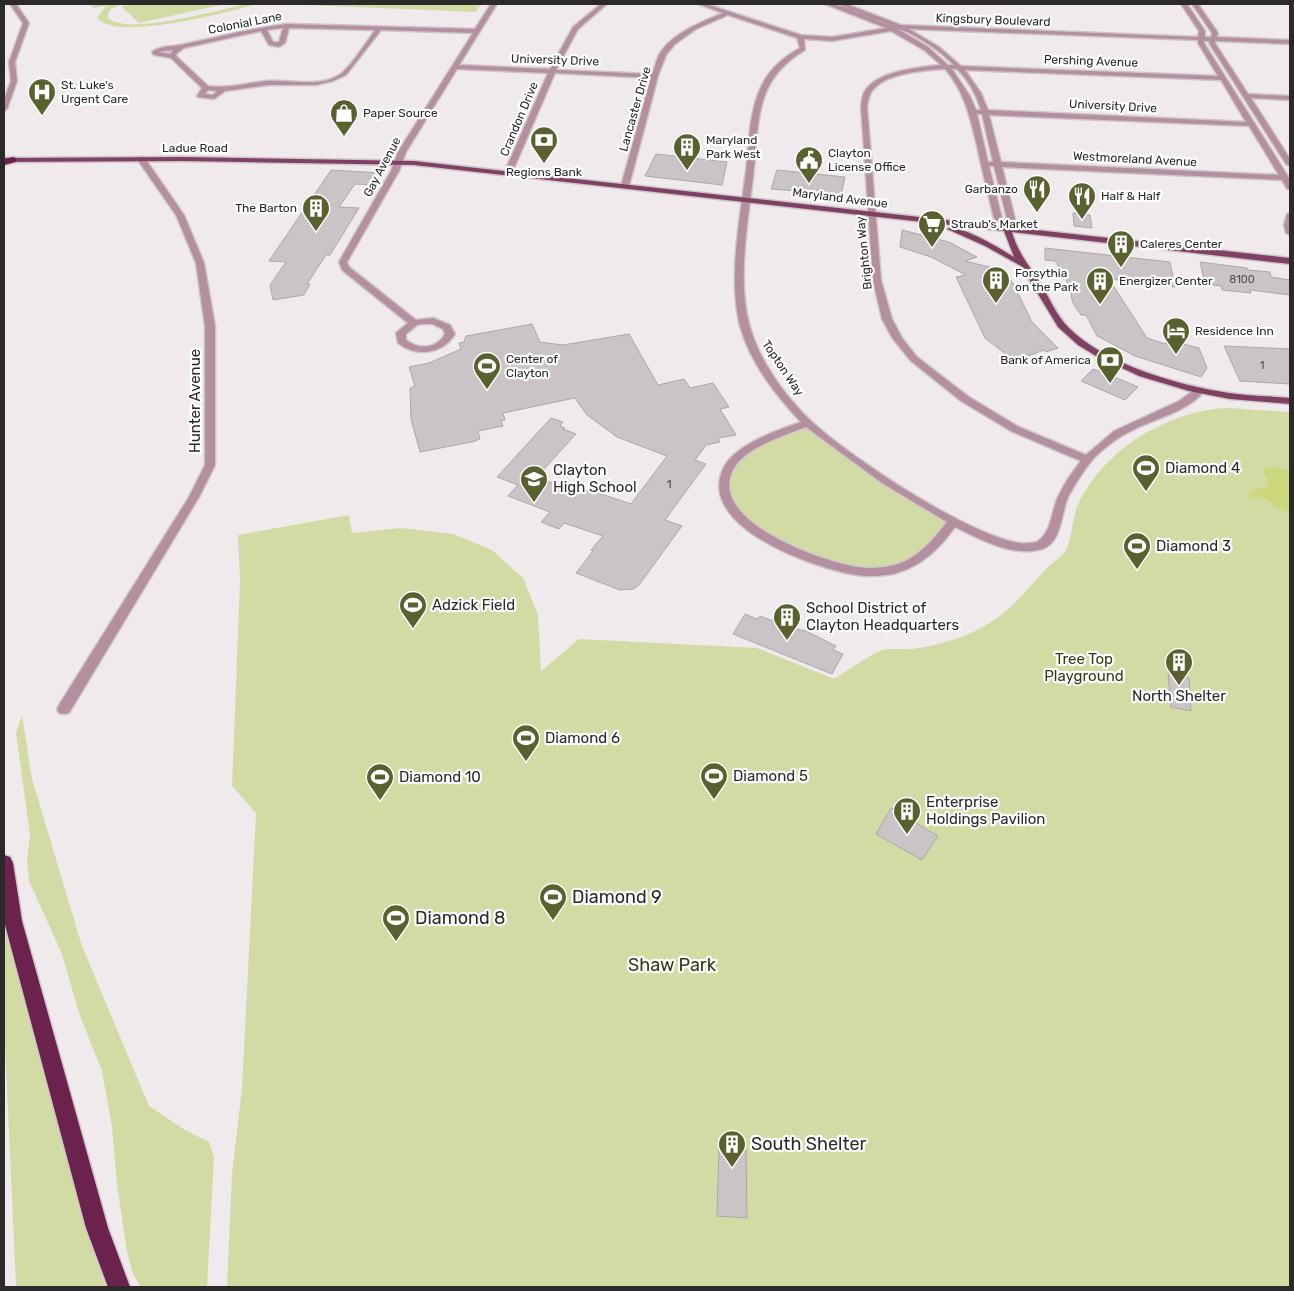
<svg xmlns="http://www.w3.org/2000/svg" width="1294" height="1291" font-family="Rubik,sans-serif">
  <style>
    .green { fill: #d3dba5 }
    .water { fill: #cdd87d }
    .building { fill: #cac4c7; stroke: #aca7aa }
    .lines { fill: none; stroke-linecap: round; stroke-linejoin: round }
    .minor-casing { stroke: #cdc7ca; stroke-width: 3 }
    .major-casing { stroke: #cdc7ca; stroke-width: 3 }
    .highway-casing { stroke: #cdc7ca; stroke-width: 3 }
    .minor { fill: #b48fa0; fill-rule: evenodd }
    .major { fill: #804062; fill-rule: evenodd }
    .highway { fill: #6b224c; fill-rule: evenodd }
    .labels { text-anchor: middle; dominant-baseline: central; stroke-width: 4.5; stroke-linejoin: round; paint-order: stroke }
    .far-number-label { font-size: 11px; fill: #535051 }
    .far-street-label { font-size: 12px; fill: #2b292a; stroke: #fff }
    .far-poi-label { font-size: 12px; fill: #2b292a; stroke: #fff; text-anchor: start }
    .number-label { font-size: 12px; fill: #535051 }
    .street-label { font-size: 15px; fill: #2b292a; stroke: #fff }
    .poi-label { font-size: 15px; fill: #2b292a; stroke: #fff; text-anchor: start }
    .park-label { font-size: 15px; fill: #353913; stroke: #fff }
    .near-poi-label { font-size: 18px; fill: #2b292a; stroke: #fff; text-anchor: start }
    .near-park-label { font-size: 18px; fill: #353913; stroke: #fff }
  </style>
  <rect width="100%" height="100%" fill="#f0eaed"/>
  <!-- green -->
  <path class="green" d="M100,4H122L111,9L108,14V18C127,36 219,10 245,4H257C231,12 111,43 97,17L106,6L94,8L91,5Z
    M134,4H226L139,23L121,6Z
    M282,4H481L476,12Z
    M1228,408L1290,412V1287H227L232,1174L242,1088L256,813L232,786L240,581L238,535L349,515L352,533L401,528L453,534L492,550L523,578L538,615L541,671L579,639L757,648L834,679C844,673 874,652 883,650C892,648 904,650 913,649C947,644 981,633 1007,610C1021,598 1033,582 1046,569C1051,563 1058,560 1063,554C1073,542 1071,521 1077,507C1101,451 1168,410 1228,408Z
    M808,423L839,449L954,521L916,561L867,572L783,546L741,520L724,479C737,447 779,436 808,423Z
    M22,715L32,779L82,946L149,1106L185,1130L209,1142L214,1157L207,1287H141L133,1274L127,1252L117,1185L112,1127L102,1071L79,1013L62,954L29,881L27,860L30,835L16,733Z
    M4,914L87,1233L106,1287H16L4,1023Z"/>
  <!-- water -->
  <path class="water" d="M1275,467L1290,471V513L1279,508H1273L1274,505L1259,496L1252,500L1249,494L1251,491L1267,486L1268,481L1264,474V469L1268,467Z"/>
  <!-- building -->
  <path class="building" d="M656,154L727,162L722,185L645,176Z
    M331,170L381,173L374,185L355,184L339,207L359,208L330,255H326L307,284H310L304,295L273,300L270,285L286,262L269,261Z
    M777,170L845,177L841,196L804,194L796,191L771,189Z
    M1073,213L1090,215L1092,228L1074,226Z
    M902,230L949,242L977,257L965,261L1001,270L1013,283L1032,322L1058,348L1046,352L1044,350L1015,361L985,338L956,277L966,275L931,257L900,247Z
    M1045,248L1170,262L1175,287L1109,279L1147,338L1165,344L1168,340L1199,348L1207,368L1201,377L1135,356L1097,336L1086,315H1081L1073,303L1069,287L1062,271L1055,261L1045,260Z
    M1200,262L1247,268L1248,270L1270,272L1271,277L1290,280V295L1250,290L1251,293L1222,290L1221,286L1205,284Z
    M532,324L540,342L563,345L629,334L658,385L684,379L690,388L713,383L729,407L720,409L736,435L718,438L720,442L706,445L695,460L706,464L665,520L682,526L639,585L634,589L620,590L576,573L593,551L591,550L603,536L564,523L559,529L541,522L550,512L508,496L518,485L497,477L551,418L563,422L560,426L565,428L563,429L576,434L536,478L582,492L584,490L598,493L631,504L667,456L617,437L587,415L575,398L503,413L505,420L501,421L503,426L478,431L480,439L476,440V441L420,452L411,419L410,388L415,386L409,367L429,363L461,349L459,343L464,342L466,336Z
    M1224,346L1290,349V384L1240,381Z
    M1093,369L1110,375L1138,387L1125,400L1081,381Z
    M745,614L757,619L760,616L791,628L806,631L836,646L833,650L843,654L832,674L733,634Z
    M1168,673L1189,678L1191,711L1171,707Z
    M891,808L938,836L922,860L876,834Z
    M719,1148L746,1150L747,1218L717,1216Z"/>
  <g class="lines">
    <!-- minor casing -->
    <g class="minor-casing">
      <path id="minor" d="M10,4H16L29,23L15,62L17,81L7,109L4,111V100L11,81L9,62L23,23Z
        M491,4H497L459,65L550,69L573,27L601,4H607L578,29L556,70L652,74C655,68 656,61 659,55C671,33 702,22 723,13L698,4H706L801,35L832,37L886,28L825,4C849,4 872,20 894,27L838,4H846L901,25L1198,37L1199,31L1181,4H1187L1205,31V37H1211L1212,33L1192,4H1198L1218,33L1217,37L1290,40V44L1216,41L1215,43L1248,94L1290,96V100L1251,98L1290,159V166L1286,164L1209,43L1210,41H1204V43L1289,178L1290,189H1287L1282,180L1002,167L1015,219L1010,231H1004L994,218C988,194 982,170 977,146C970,117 965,92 945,69C924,70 885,73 872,91C869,95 868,101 867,106L881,280L892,319L902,338L917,357L969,397L1019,427L1086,455L1114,431L1179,401L1197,388H1203L1205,390C1188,412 1156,418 1133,430C1118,437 1105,447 1093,459C1083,471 1075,484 1068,497C1061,513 1062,543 1042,549C1013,558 980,539 955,527C939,549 921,567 893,574C881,576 868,577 856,575C813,568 694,526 724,467C736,444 778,430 801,422C776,396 750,362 740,326C728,279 740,218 746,171C749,142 749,111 762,85C770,68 784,57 800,48L797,38L728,15L696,29L675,44L666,55L658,76L629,186L625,188L621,186L651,78L555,73L512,173L508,175L504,173L548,73L457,69L406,152L399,171L347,262L349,267L416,320L433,318L450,325L455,334C442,355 416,357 398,343L396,333L408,323L342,270L339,262L391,171L398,152L473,33L381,30L346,75L333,81L316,85H268L225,91L214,99L198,97L197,96L202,88L171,58L154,55L152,52C161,45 174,47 185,44C219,37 252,28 287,24L475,29ZM283,28L279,42H273L267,30ZM289,28L375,30C365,44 355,61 342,73C323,89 288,79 266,81C246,83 228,89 208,86L176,56L177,53L184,48L261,31L269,45L279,47L285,43ZM898,29C917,34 940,51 954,65H948L928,47ZM909,29L1198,40V43L1218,76L961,66L939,47ZM891,31L924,50L941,65C920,67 877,71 865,91C862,95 862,101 861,106L873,280L882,319L893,339L911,361L961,401L1011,431L1081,461C1072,472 1064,484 1058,497C1051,512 1052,532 1037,542C1031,543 1024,544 1019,543C966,534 851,458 811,421C785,396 760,362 750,327C736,279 749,217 754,168C759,117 756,79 805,50L804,39L832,41ZM173,50L170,54L159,52ZM952,69H957C969,81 976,94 981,110H976L970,96ZM965,70L1221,80L1246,122L988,110L981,93ZM208,90L217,91L213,95L205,94ZM977,114H982L993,162H988ZM989,115L1249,126L1279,175L1001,162ZM989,166H994L1007,219L1006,222L1002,218ZM422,324H432L443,329L445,334C437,349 419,350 406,340V334L417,325ZM806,427L882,483L947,522C933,540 917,559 895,565C883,568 869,569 857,567C820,561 704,520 734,468C746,447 786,435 806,427Z
        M138,157H144L184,215L204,263L215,326V465L199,497L69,713L64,714L59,713L57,709L59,705L189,497L205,465V326L196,263L176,215L137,159Z
        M1287,214H1290V235L1286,233L1284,225Z"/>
    </g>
    <!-- major casing -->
    <g class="major-casing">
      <path id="major" d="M183,157L414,161L1290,258V264L1012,232C1017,251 1029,266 1040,282C1049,297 1056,315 1068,327C1106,365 1177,385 1229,393C1249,396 1270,396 1290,398V404L1230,399L1189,391L1139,376L1096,356L1078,345L1058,327L1021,266L985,246L947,229C957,222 1003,250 1014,257L1004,231L414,165L183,161L4,162V158Z"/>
    </g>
    <!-- highway casing -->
    <g class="highway-casing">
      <path id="highway" d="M13,157L16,158V162L4,165V159Z
        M4,855L10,857L13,863L22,921L108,1228L130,1287H108L86,1228L4,921Z"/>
    </g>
    <!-- minor -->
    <use href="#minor" class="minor"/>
    <!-- major -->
    <use href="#major" class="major"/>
    <!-- highway -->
    <use href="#highway" class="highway"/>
  </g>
  <!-- icons -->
  <defs>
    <g id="hospital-pin" transform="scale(1.4375)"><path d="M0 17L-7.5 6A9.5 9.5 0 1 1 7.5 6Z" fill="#5a602e" stroke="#fff"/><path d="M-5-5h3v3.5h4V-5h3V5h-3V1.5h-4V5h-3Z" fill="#fff"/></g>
    <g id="shop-pin" transform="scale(1.4375)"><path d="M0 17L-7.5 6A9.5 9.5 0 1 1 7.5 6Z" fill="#5a602e" stroke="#fff"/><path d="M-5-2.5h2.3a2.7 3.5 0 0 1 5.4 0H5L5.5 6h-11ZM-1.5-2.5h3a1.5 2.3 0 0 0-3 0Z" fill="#fff"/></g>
    <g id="bank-pin" transform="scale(1.4375)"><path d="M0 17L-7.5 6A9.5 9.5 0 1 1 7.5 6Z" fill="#5a602e" stroke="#fff"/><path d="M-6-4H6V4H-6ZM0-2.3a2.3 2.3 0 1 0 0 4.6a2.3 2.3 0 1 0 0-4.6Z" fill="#fff"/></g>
    <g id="building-pin" transform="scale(1.4375)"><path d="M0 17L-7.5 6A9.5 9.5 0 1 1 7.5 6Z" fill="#5a602e" stroke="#fff"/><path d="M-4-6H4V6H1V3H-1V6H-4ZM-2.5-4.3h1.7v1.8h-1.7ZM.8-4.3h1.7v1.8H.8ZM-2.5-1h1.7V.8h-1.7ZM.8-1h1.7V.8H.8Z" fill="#fff"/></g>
    <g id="civic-pin" transform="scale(1.4375)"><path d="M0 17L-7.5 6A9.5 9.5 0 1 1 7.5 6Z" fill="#5a602e" stroke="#fff"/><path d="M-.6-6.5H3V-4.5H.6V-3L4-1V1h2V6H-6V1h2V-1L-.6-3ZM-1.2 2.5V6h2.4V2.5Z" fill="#fff"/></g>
    <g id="restaurant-pin" transform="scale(1.4375)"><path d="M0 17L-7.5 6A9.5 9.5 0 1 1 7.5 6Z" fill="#5a602e" stroke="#fff"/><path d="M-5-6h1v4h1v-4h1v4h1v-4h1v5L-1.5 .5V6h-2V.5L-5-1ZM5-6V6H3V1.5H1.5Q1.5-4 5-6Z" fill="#fff"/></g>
    <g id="supermarket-pin" transform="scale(1.4375)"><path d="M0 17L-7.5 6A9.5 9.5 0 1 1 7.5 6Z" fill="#5a602e" stroke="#fff"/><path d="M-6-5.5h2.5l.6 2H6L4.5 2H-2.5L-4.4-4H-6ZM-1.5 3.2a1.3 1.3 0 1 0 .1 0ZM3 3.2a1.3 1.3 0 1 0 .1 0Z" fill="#fff"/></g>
    <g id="hotel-pin" transform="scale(1.4375)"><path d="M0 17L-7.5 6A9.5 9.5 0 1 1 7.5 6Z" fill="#5a602e" stroke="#fff"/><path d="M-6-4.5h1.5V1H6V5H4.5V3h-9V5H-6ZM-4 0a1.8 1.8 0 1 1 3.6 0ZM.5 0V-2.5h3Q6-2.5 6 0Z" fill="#fff"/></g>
    <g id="stadium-pin" transform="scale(1.4375)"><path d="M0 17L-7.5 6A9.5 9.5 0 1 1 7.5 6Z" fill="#5a602e" stroke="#fff"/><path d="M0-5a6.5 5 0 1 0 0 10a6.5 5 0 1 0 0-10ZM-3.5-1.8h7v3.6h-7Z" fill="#fff"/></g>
    <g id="school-pin" transform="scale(1.4375)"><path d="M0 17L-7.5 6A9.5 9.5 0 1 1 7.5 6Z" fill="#5a602e" stroke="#fff"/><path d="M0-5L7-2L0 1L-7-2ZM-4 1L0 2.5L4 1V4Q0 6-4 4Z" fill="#fff"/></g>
  </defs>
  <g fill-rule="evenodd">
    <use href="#hospital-pin" x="42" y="92"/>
    <use href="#shop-pin" x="344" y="113"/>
    <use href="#bank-pin" x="544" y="140"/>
    <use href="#building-pin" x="687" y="147"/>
    <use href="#civic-pin" x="809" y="160"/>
    <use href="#restaurant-pin" x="1037" y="189"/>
    <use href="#restaurant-pin" x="1082" y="196"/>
    <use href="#building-pin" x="316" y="208"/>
    <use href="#supermarket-pin" x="932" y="224"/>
    <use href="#building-pin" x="1121" y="244"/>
    <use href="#building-pin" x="996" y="280"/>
    <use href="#building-pin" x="1100" y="281"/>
    <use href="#hotel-pin" x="1176" y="331"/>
    <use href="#bank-pin" x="1110" y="360"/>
    <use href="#stadium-pin" x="487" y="366"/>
    <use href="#stadium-pin" x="1146" y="468"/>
    <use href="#school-pin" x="534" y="479"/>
    <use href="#stadium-pin" x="1137" y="546"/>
    <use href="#stadium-pin" x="413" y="605"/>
    <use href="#building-pin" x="787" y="617"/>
    <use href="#building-pin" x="1179" y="662"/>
    <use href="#stadium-pin" x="526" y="738"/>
    <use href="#stadium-pin" x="714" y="776"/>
    <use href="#stadium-pin" x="380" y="777"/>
    <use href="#building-pin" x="907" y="811"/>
    <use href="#stadium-pin" x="553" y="897"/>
    <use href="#stadium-pin" x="396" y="918"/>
    <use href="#building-pin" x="732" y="1144"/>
  </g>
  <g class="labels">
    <!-- far-number labels -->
    <g class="far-number-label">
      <text x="1242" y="279">8100</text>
      <text x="1262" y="365">1</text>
    </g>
    <!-- far-street labels -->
    <g class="far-street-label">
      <text transform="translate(993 20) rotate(2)">Kingsbury Boulevard</text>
      <text transform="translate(245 23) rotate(-11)">Colonial Lane</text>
      <text transform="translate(555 60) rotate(2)">University Drive</text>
      <text transform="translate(1091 61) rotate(2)">Pershing Avenue</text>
      <text transform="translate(1113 106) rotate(3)">University Drive</text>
      <text transform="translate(635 109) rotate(-74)">Lancaster Drive</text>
      <text transform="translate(519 119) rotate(-67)">Crandon Drive</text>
      <text x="195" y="148">Ladue Road</text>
      <text transform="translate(1135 159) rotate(3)">Westmoreland Avenue</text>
      <text transform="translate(382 167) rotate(-62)">Gay Avenue</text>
      <text transform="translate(840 198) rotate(7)">Maryland Avenue</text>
      <text transform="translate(864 253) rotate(-96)">Brighton Way</text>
      <text transform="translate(783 368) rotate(56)">Topton Way</text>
    </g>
    <!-- far-poi labels -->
    <g class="far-poi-label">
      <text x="61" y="85">St. Luke's<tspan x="61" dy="14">Urgent Care</tspan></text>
      <text x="363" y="113">Paper Source</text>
      <text x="706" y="140">Maryland<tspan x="706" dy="14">Park West</tspan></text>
      <text x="828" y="153">Clayton<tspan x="828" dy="14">License Office</tspan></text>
      <text x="544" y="172" text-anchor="middle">Regions Bank</text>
      <text x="1018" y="189" text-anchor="end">Garbanzo</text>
      <text x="1101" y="196">Half &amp; Half</text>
      <text x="297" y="208" text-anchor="end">The Barton</text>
      <text x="951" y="224">Straub's Market</text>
      <text x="1140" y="244">Caleres Center</text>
      <text x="1015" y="273">Forsythia<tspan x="1015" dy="14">on the Park</tspan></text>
      <text x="1119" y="281">Energizer Center</text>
      <text x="1195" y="331">Residence Inn</text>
      <text x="506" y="359">Center of<tspan x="506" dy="14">Clayton</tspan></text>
      <text x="1091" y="360" text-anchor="end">Bank of America</text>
    </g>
    <!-- number labels -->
    <g class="number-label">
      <text x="669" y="484">1</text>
    </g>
    <!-- street labels -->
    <g class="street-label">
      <text transform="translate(195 401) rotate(-90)">Hunter Avenue</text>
    </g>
    <!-- poi labels -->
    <g class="poi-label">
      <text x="1165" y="468">Diamond 4</text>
      <text x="553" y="470">Clayton<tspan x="553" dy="17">High School</tspan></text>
      <text x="1156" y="546">Diamond 3</text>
      <text x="432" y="605">Adzick Field</text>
      <text x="806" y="608">School District of<tspan x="806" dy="17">Clayton Headquarters</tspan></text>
      <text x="1179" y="696" text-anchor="middle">North Shelter</text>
      <text x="545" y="738">Diamond 6</text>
      <text x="733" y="776">Diamond 5</text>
      <text x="399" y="777">Diamond 10</text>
      <text x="926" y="802">Enterprise<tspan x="926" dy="17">Holdings Pavilion</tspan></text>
    </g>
    <!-- park labels -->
    <g class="park-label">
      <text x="1084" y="659">Tree Top<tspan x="1084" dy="17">Playground</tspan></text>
    </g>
    <!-- near-poi labels -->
    <g class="near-poi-label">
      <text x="572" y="897">Diamond 9</text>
      <text x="415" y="918">Diamond 8</text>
      <text x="751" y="1144">South Shelter</text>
    </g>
    <!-- near-park labels -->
    <g class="near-park-label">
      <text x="672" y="965">Shaw Park</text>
    </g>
  </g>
  <!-- border -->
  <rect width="1294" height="1291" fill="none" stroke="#2b292a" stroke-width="10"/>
</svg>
